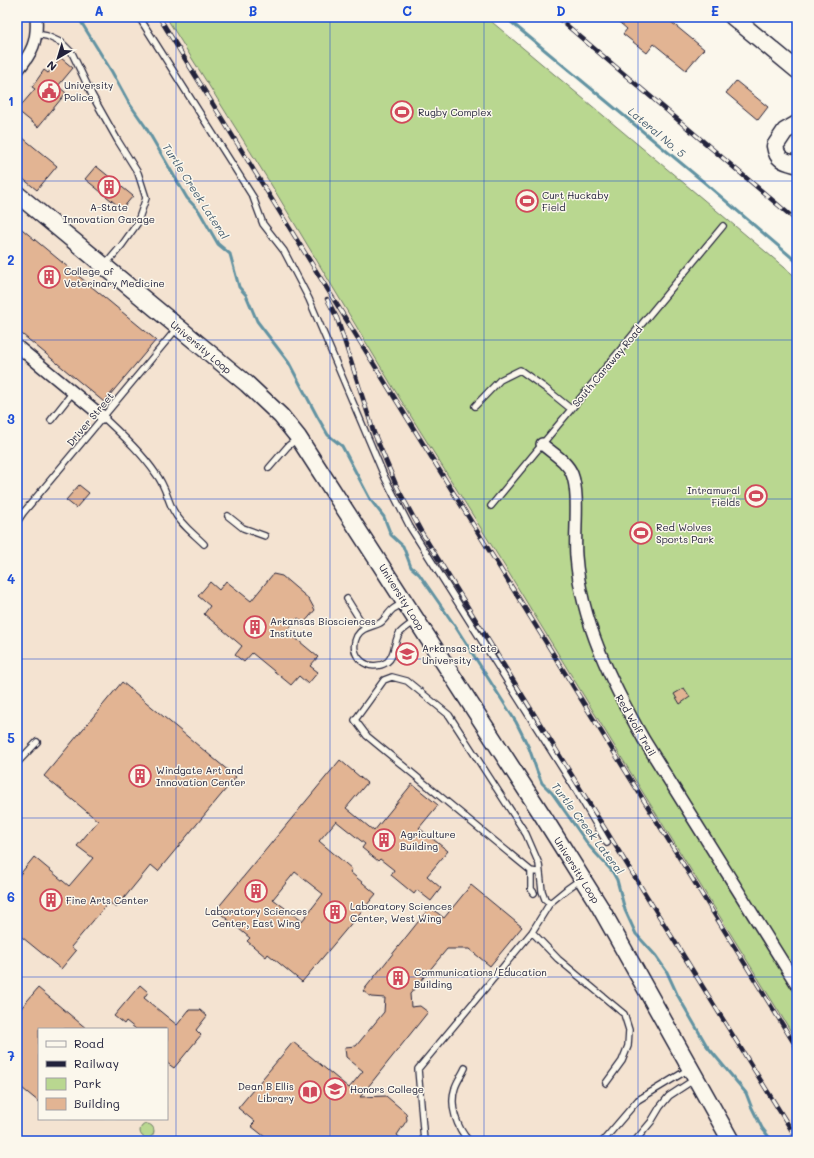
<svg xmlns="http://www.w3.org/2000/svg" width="814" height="1158" font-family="Mali,sans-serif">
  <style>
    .built { fill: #f4e3d1; fill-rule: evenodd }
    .green { fill: #b9d790; stroke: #6e7c66 }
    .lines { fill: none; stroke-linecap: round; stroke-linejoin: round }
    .stream { stroke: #6293a2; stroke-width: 3 }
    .building { fill: #e2b493; stroke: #22223b; fill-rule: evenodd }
    .lane-casing { stroke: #22223b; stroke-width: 8 }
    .street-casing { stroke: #22223b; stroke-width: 14 }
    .secondary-casing { stroke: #22223b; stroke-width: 19 }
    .lane { stroke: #fbf7ec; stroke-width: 5.5 }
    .street { stroke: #fbf7ec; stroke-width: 11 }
    .secondary { stroke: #fbf7ec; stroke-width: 16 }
    .rail-casing { stroke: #22223b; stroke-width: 4.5 }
    .rail { stroke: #fbf7ec; stroke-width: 3; stroke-dasharray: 9; stroke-linecap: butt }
    .grid { fill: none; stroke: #1d4ed8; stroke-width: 1; stroke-opacity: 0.55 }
    .labels { text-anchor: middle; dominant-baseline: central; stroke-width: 3; stroke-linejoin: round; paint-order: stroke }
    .poi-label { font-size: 10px; fill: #22223b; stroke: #fbf7ec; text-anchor: start }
    .street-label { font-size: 10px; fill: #22223b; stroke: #fbf7ec }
    .water-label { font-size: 11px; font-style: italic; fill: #425a6e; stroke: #fbf7ec }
    .neatline { fill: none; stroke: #1d4ed8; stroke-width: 1.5 }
    .grid-label { font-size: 13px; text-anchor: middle; font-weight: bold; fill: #1d4ed8 }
  </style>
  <rect width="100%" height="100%" fill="#fbf7ec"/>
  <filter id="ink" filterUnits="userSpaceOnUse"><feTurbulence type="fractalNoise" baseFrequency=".025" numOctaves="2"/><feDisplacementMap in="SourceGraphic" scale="8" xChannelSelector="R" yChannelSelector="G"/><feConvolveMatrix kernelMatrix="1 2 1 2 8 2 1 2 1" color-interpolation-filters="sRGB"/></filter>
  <g filter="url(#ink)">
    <!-- built -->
    <path class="built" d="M17,17H486L797,278V1141H17ZM39,1029H167V1119H39Z"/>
    <!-- green -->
    <path class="green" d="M166,17H486L797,278V1041L634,778L507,570L394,389L272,186Z
      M140 1131a7 7 0 1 1 14 0a7 7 0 1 1-14 0Z"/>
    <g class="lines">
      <!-- stream -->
      <path class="stream" d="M78,17L112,72L129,103L145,126L187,198L199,211L218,244L230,254L239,287L246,295L257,321L289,363L317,416L328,435L342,446L370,499L384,517L391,535L403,546L411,567L419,574L455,626L516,722L529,748L537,771L542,783L552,793L590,847L612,871L617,880L625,910L636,934L656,956L667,972L678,996L707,1046L746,1093L751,1106L762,1128L772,1141
        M505,17L705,183L797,262"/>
    </g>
    <!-- building -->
    <path class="building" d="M613,17H665L704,49L686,70L654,44L647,53L623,34L627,29Z
      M61,58L73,68L58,86L66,93L38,127L17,110L35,89L32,87L44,70L48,73Z
      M736,81L768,107L758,120L726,93Z
      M17,133L57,166L37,190L17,174Z
      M96,166L133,196L122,209L85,179Z
      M17,225L156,340L104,402L17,330Z
      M79,485L89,493L76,508L66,500Z
      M273,574L282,576L309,599L315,610L304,623L298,618L287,631L318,657L310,666L318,672L308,684L299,676L291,685L252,653L244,662L235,655L242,646L204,614L210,606L198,596L210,582L219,590L226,581L251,601Z
      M122,682L236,777L158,871L151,865L116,908L109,902L71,947L76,951L61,969L17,933V878L34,857L69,886L93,858L77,846L98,821L44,776Z
      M684,688L690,697L680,704L674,694Z
      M340,760L367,783L346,808L374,831L412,784L438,805L419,828L448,851L427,876L441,888L431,901L417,890L414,894L391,875L394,870L380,859L378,861L362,848L365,844L336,821L319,841L352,869L350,872L376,894L302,982L268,954L266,957L247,941L250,938L216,910ZM295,872L323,894L302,921L273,899Z
      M471,885L522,927L490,966L469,949H447L410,994L411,1007L420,1006L428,1012L360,1097L386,1096L406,1113L407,1120L397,1135L404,1141H270L251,1126L255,1122L238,1108L293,1042L349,1088L363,1071L346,1057L345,1047L356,1046L384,1012L385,998L371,997L363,991L430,907L444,918Z
      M140,985L148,992L144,998L177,1025L189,1010H200L207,1016L196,1030L201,1035L174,1068L167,1063V1029H136L126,1021L124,1024L114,1016Z
      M38,988L87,1029H39V1102L17,1084V1013Z"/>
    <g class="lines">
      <!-- lane casing -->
      <g class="lane-casing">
        <path id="lane" d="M139,17L253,197L263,224L284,251L309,299L385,478L410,527L576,790L607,843
          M36,34L47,36L62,43L72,53L92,95L118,141L138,173L146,198L137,224L122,245L106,264
          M475,406L500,380L520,370L545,388L571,409
          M103,417C122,435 141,452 156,474C165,485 167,498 173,510C180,524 194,534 204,544
          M51,420L73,392
          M269,468L288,446L297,439
          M491,506L723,226
          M228,516L243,528L265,536
          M17,522L23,513L178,327
          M347,599L365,628
          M403,603C400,605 396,607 393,609C388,613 385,620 380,623C372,627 362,627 357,636C347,656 369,674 387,662C395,656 394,642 399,634C403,629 410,625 415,621
          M17,763L37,742
          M531,871V889L534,893
          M539,871L536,872L531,871L367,736L355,720L384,680L392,677L407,681L449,715L526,834L539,864L542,891L545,899L550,903
          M532,932L558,959L624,1014L629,1030L628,1046L622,1061L606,1083
          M465,1068C462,1075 457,1081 455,1088C449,1106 457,1128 469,1141
          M424,1141L418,1069L532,932L550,903L567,889L581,879
          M603,1141L638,1100L689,1069
          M635,1141L651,1122L660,1107L669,1096L695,1079"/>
      </g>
      <!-- street casing -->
      <g class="street-casing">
        <path id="street" d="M17,71C32,53 38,41 36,17
          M17,346L103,417
          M542,444C552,453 567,461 572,474C580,494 574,533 576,556C581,622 612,684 644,740L797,985"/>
      </g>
      <!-- secondary casing -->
      <g class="secondary-casing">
        <path id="secondary" d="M733,17L797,70
          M797,124L785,131L775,146C777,159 783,161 795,164L797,162
          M17,194L247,384L281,416L298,437L541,813L600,907L731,1141"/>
      </g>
      <!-- lane -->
      <use href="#lane" class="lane"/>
      <!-- street -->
      <use href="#street" class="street"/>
      <!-- secondary -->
      <use href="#secondary" class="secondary"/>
      <!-- rail casing -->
      <g class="rail-casing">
        <path id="rail" d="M159,17L797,1048
          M557,17L797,221
          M327,299L337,318L374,433L397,487L422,533L797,1139"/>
      </g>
      <!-- rail -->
      <use href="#rail" class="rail"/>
    </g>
  </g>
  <!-- grid -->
  <path class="grid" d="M176,17V1141M330,17V1141M484,17V1141M638,17V1141M17,181H797M17,340H797M17,499H797M17,659H797M17,818H797M17,977H797"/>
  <!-- icons -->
  <defs>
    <g id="civic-ring" transform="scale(1.15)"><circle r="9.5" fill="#fbf7ec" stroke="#d1495b" stroke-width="1.5"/><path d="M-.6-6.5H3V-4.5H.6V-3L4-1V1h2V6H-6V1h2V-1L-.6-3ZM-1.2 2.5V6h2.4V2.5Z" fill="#d1495b"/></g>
    <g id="stadium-ring" transform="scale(1.15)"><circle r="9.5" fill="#fbf7ec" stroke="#d1495b" stroke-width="1.5"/><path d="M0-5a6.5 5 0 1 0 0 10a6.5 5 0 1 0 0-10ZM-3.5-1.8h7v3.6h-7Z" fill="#d1495b"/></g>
    <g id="building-ring" transform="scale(1.15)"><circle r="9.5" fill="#fbf7ec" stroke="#d1495b" stroke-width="1.5"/><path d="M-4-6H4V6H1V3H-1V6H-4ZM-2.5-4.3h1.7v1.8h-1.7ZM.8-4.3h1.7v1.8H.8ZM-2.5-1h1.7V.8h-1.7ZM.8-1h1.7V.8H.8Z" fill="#d1495b"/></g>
    <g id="university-ring" transform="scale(1.15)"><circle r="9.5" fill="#fbf7ec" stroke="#d1495b" stroke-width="1.5"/><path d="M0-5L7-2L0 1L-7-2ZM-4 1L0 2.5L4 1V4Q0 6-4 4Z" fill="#d1495b"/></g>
    <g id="library-ring" transform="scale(1.15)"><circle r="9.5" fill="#fbf7ec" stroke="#d1495b" stroke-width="1.5"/><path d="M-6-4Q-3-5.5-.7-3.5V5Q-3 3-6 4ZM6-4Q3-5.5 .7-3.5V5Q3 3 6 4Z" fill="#d1495b"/></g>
  </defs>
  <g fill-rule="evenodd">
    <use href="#civic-ring" x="49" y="91"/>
    <use href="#stadium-ring" x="402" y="112"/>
    <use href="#building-ring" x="109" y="187"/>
    <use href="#stadium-ring" x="527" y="201"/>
    <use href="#building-ring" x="49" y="277"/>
    <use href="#stadium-ring" x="756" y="496"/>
    <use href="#stadium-ring" x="641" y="533"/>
    <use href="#building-ring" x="255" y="627"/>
    <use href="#university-ring" x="407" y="654"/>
    <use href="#building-ring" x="140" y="776"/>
    <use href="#building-ring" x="384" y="840"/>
    <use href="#building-ring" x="256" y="891"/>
    <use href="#building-ring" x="51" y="900"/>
    <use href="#building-ring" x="335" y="912"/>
    <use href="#building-ring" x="398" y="978"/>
    <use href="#university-ring" x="335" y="1089"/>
    <use href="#library-ring" x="310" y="1092"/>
  </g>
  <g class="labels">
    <!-- poi labels -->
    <g class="poi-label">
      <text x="64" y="85">University<tspan x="64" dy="12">Police</tspan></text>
      <text x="418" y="112">Rugby Complex</text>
      <text x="542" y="195">Curt Huckaby<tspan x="542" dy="12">Field</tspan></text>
      <text x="109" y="207" text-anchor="middle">A-State<tspan x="109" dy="12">Innovation Garage</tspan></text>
      <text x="64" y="271">College of<tspan x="64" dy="12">Veterinary Medicine</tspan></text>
      <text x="740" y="490" text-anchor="end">Intramural<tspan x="740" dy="12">Fields</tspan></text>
      <text x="656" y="527">Red Wolves<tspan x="656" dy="12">Sports Park</tspan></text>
      <text x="270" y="621">Arkansas Biosciences<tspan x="270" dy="12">Institute</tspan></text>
      <text x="422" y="648">Arkansas State<tspan x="422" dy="12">University</tspan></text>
      <text x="156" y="770">Windgate Art and<tspan x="156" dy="12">Innovation Center</tspan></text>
      <text x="400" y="834">Agriculture<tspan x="400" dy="12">Building</tspan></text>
      <text x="66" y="900">Fine Arts Center</text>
      <text x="350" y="906">Laboratory Sciences<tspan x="350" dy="12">Center, West Wing</tspan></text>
      <text x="256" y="911" text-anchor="middle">Laboratory Sciences<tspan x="256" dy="12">Center, East Wing</tspan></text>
      <text x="414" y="972">Communications/Education<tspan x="414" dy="12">Building</tspan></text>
      <text x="294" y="1086" text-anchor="end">Dean B Ellis<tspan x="294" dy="12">Library</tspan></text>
      <text x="350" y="1089">Honors College</text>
    </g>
    <!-- street labels -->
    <g class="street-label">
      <text transform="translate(201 347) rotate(40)">University Loop</text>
      <text transform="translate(607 366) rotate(-50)">South Caraway Road</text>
      <text transform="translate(90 419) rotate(-50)">Driver Street</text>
      <text transform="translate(402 597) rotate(58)">University Loop</text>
      <text transform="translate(636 725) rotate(60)">Red Wolf Trail</text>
      <text transform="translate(577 870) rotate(58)">University Loop</text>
    </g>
    <!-- water labels -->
    <g class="water-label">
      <text transform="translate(657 132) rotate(40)">Lateral No. 5</text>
      <text transform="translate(196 191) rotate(57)">Turtle Creek Lateral</text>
      <text transform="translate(588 828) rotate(53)">Turtle Creek Lateral</text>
    </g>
  </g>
  <!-- margin -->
  <rect width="814" height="1158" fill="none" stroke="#fbf7ec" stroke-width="44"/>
  <!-- legend -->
  <rect x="38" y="1028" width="130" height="92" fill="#fbf7ec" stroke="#a4a2a5"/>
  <rect x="46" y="1041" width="20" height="6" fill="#fbf7ec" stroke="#a4a2a5"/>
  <text x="74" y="1048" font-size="12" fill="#22223b">Road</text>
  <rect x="46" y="1061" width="20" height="6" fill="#22223b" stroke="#a4a2a5"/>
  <text x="74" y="1068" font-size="12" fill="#22223b">Railway</text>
  <rect x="46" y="1078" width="20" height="12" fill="#b9d790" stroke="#a4a2a5"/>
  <text x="74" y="1088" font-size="12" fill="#22223b">Park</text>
  <rect x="46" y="1098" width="20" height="12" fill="#e2b493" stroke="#a4a2a5"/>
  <text x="74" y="1108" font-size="12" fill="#22223b">Building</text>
  <!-- north arrow -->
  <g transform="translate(58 58) rotate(218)" stroke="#fbf7ec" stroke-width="3" paint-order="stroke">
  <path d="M0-3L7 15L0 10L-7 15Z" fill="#22223b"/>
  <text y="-6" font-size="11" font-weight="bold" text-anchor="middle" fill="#22223b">N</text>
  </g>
  <rect x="22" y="22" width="770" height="1114" class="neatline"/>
  <g class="grid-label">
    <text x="99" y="16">A</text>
    <text x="253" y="16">B</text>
    <text x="407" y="16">C</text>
    <text x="561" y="16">D</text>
    <text x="715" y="16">E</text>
    <text x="11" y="106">1</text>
    <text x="11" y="265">2</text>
    <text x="11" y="424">3</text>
    <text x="11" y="584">4</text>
    <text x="11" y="743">5</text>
    <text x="11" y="902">6</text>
    <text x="11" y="1061">7</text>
  </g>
</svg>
